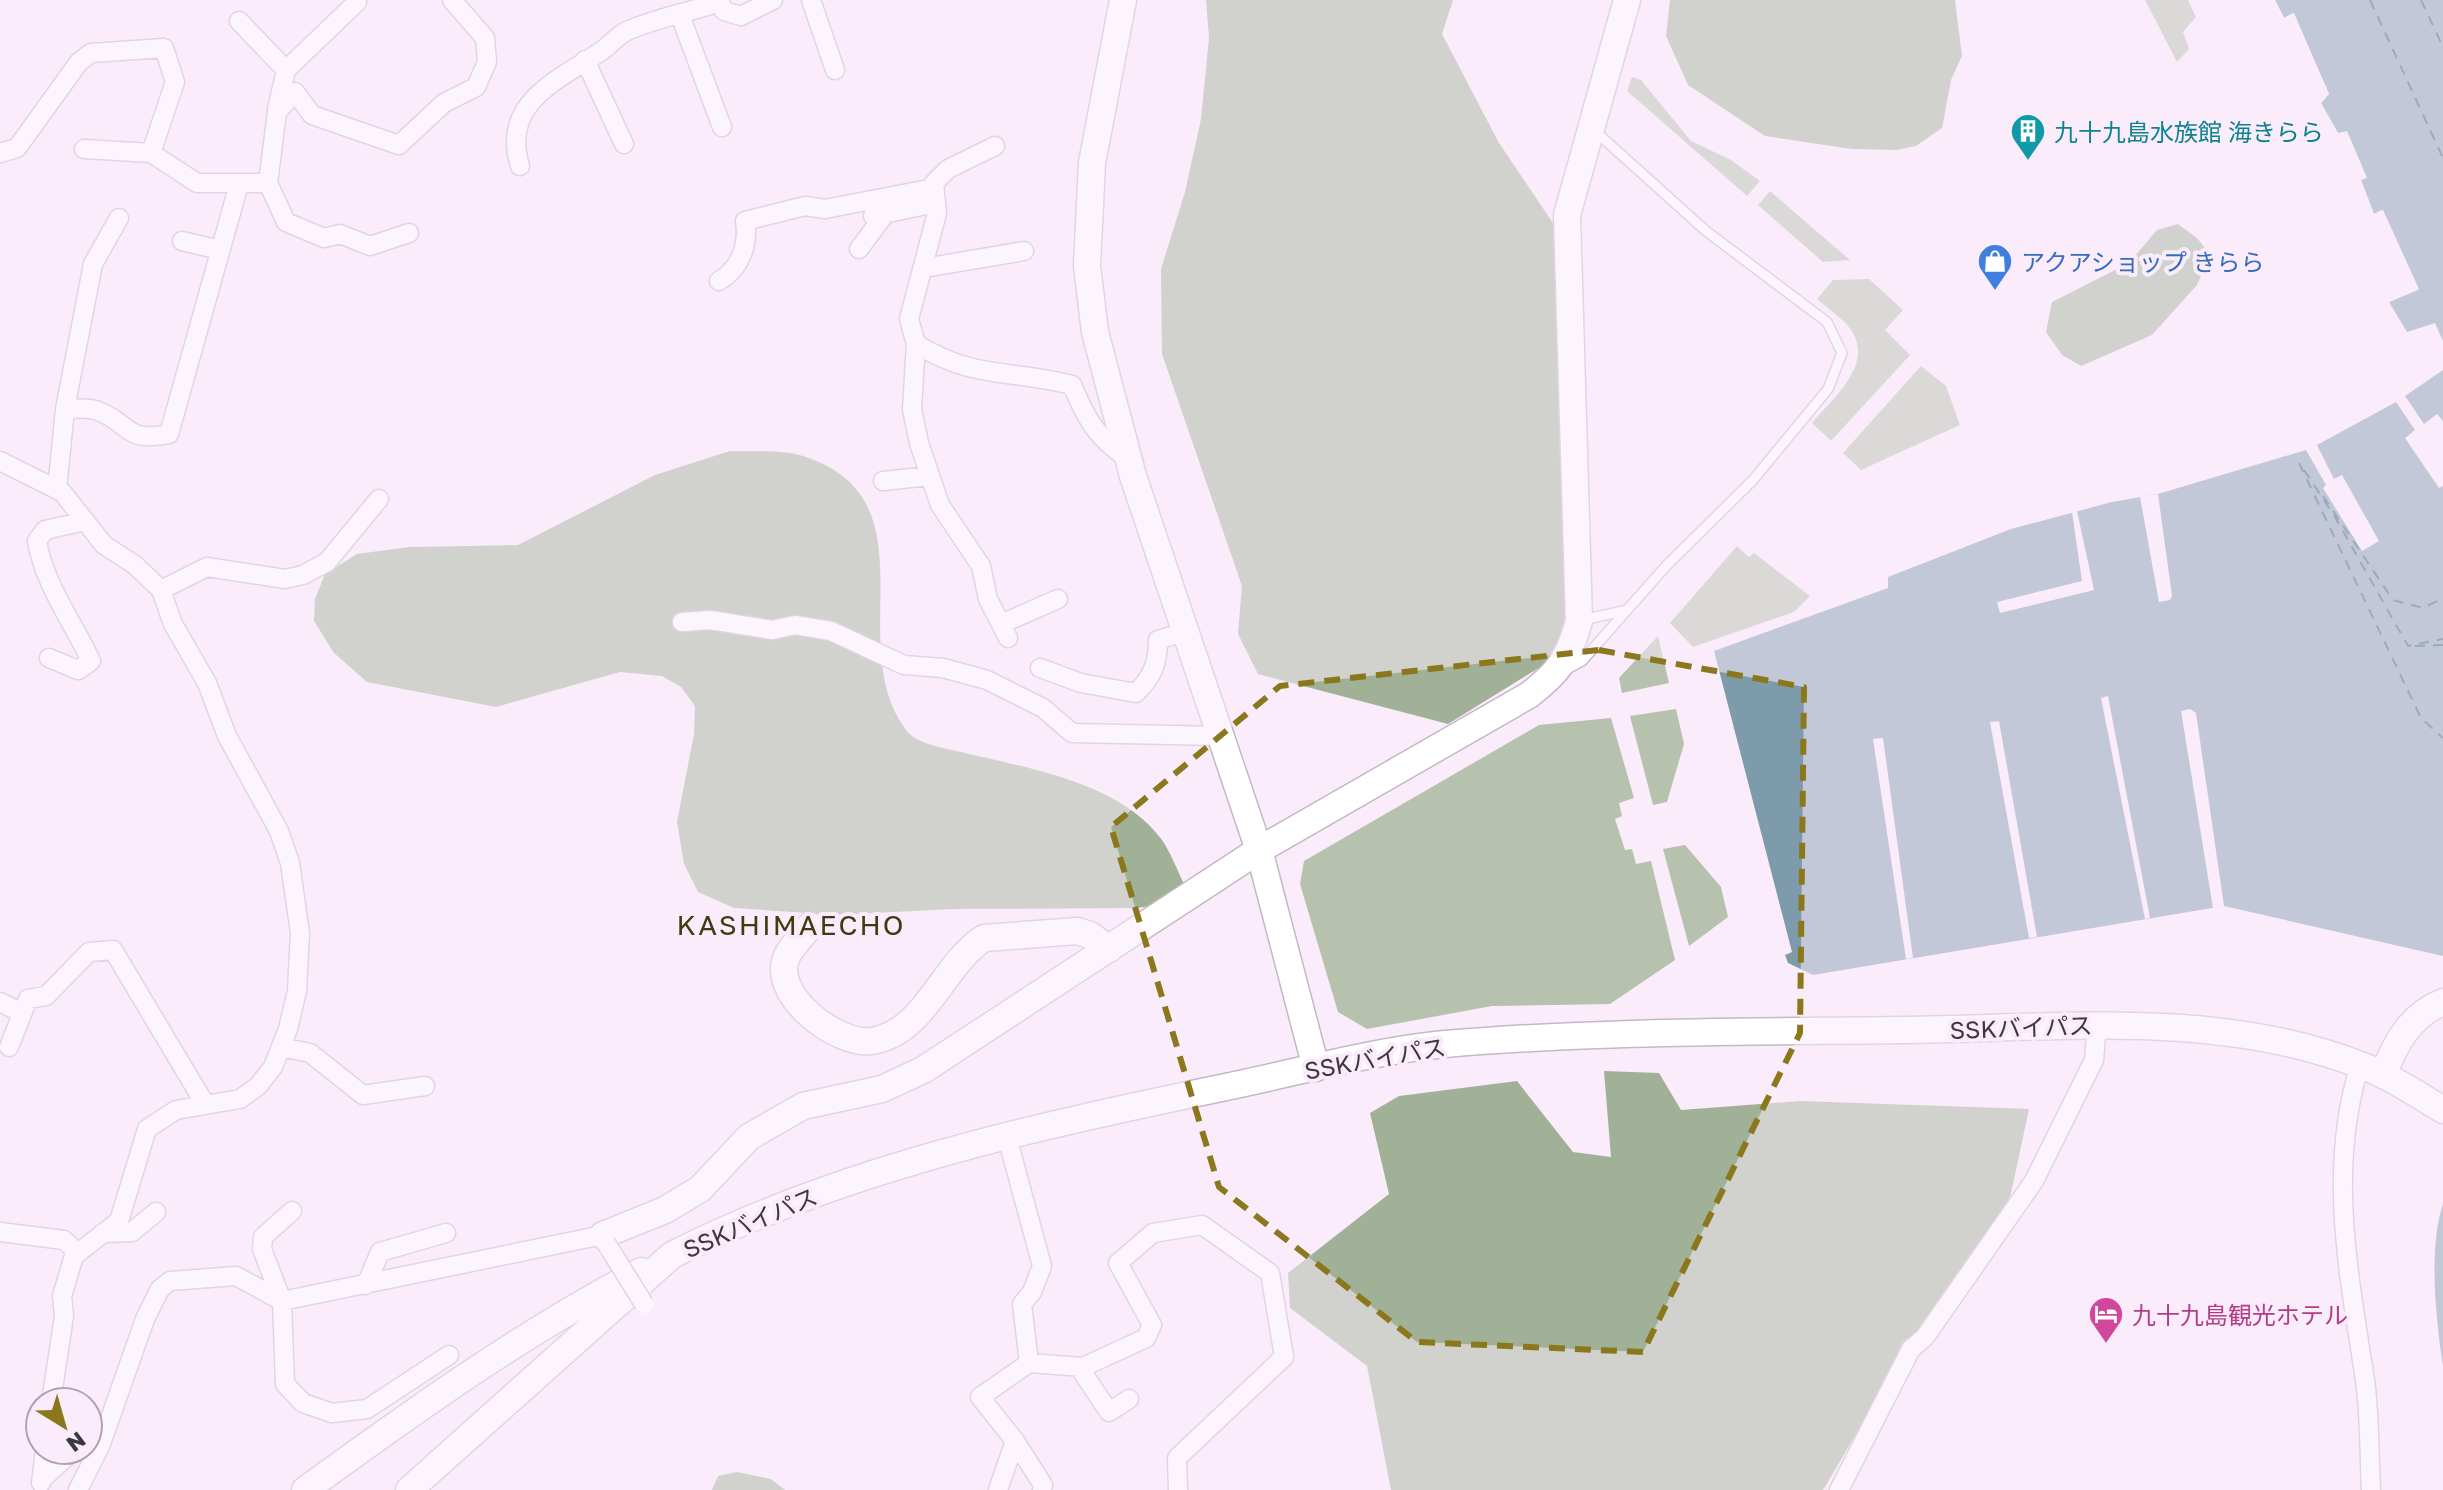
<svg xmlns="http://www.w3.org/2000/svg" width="2443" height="1490" font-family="'Golos Text','Noto Sans JP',sans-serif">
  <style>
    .green { fill: #b6c2ae }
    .forest { fill: #a1b197 }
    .water { fill: #7e9bac }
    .pier { fill: #faecfb }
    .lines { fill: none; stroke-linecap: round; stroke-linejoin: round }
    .ferry { stroke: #285c77; stroke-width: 2; stroke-dasharray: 10 8; stroke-linecap: butt }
    .lane-casing { stroke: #c5b8c6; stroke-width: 12 }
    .street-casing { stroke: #c5b8c6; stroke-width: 21 }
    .secondary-casing { stroke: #c5b8c6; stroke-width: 29 }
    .lane { stroke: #fff; stroke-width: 9 }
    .street { stroke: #fff; stroke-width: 18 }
    .secondary { stroke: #fff; stroke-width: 26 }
    .street-bridge-casing { stroke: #c5b8c6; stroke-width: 21; stroke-linecap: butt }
    .street-bridge { stroke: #fff; stroke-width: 18 }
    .marked { fill: none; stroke: #8b781d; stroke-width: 6; stroke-dasharray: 16 10; stroke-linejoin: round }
    .labels { text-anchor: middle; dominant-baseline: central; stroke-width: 8; stroke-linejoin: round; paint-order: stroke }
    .culture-label { font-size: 24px; fill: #0d838f; stroke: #faecfb; text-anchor: start }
    .shop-label { font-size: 24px; fill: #366cbe; stroke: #faecfb; text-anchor: start }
    .street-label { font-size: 24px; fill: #3d383e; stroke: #faecfb }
    .hotel-label { font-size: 24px; fill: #b23c85; stroke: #faecfb; text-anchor: start }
    .quarter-label { font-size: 28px; letter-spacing: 2px; fill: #433a10; stroke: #faecfb }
  </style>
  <rect width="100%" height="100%" fill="#faecfb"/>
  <!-- green -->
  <path class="green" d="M2145,0H2188L2196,17L2183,32L2189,49L2177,62Z
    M1632,77L1641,80L1691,141L1731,160L1760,181L1747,196L1627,91Z
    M1770,191L1850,260L1823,262L1758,205Z
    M1869,279L1903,310L1885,330L1910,355L1831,441L1812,423C1832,399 1872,367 1853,333C1846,320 1828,309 1817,299L1833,280Z
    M1921,366L1946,386L1960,425L1861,470L1843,453Z
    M1737,546L1749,557L1754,553L1810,596L1794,612L1693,647L1670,623Z
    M1658,636L1669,683L1622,693L1619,678Z
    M1676,709L1684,744L1667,802L1653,805L1630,716Z
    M1611,718L1634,798L1619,803L1622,816L1615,819L1625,850L1632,849L1636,864L1651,861L1675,960L1610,1004L1492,1006L1367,1029L1338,1012L1300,884L1304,861L1539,725Z
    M1685,845L1721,887L1728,917L1689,946L1663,849Z"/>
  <!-- forest -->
  <path class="forest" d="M1206,0H1453L1442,34L1499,143L1555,226L1570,582L1562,637L1542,666L1448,724L1258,674L1238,634L1242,586L1162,354L1161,269L1185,192L1201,119L1209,38Z
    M1670,0H1955L1962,56L1951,80L1942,128L1916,146L1896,150L1851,149L1765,136L1688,85L1666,36Z
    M2178,224L2198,239L2210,255L2197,285L2152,335L2081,366L2062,355L2046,332L2052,302L2129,263L2157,230Z
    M730,451C753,452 782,449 803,456C937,499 841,643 906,730C916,744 944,748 961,752C1026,768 1120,782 1162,840C1171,853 1177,870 1184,884L1179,902L1137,908L953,909L836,915L734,908L698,892L684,864L677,822L694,734L695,706L681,687L662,676L620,672L496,707L367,682L334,653L314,621L315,599L325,574L357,554L409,547L518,545L655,475Z
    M1604,1071L1659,1073L1681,1110L1800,1101L2029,1109L2010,1198L1922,1323L1823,1490H1391L1367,1366L1290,1308L1288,1273L1389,1194L1370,1113L1399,1096L1517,1081L1573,1152L1611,1157Z
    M737,1472L771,1479L785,1490H712L718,1476Z"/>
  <!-- water -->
  <path class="water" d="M2275,0H2443V341L2435,323L2407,332L2389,302L2418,290L2382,210L2374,214L2361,180L2367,178L2347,131L2338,133L2321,103L2329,94L2293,13L2284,18Z
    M2443,370V421L2437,414L2424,424L2405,396Z
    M2396,402L2415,430L2405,438L2439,488L2443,486V956L2224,906L1813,975L1788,963L1785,955L1792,952L1714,651L1888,588V577L2011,529L2112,502L2158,494L2306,450L2326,485L2323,488L2362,551L2379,541L2342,475L2334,479L2317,445Z
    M2443,1204V1366C2436,1319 2428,1249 2443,1204Z"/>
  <!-- pier -->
  <path class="pier" d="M2271,0H2275L2284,18L2294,13L2329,94L2321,103L2338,133L2334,134L2317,105L2325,93L2292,18L2281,21Z
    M2361,180L2374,214L2383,210L2419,289L2389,302L2387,298L2414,287L2381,215L2370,216L2357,182Z
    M2158,494L2172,596L2170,600L2159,602L2140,497Z
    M2077,511L2094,590L2000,613L1997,602L2082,581L2072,512Z
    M2108,696L2150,918L2145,919L2101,698Z
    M2190,709L2196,713L2224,906L2213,908L2181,711Z
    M1999,721L2037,937L2029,938L1990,722Z
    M1883,738L1913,958L1906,959L1873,739Z"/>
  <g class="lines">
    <!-- ferry -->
    <path class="ferry" d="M2370,0L2443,158
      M2421,0L2443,47
      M2299,463L2421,718L2443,738
      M2304,470L2335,517L2408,646L2443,639
      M2323,496L2393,600L2423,608L2443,598
      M2415,646L2443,645"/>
    <!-- lane casing -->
    <g class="lane-casing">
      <path id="lane" d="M1583,620L1627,610
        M1567,669L1582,661L1666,566L1753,480L1828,389L1842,353L1827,322L1706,231L1596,132"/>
    </g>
    <!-- street casing -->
    <g class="street-casing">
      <path id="street" d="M719,0L724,11L741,16L773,0
        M811,0L835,70
        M680,15L722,127
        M239,21L286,70
        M585,60L624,144
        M277,109L286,70L357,2
        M995,146L948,169L934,183L937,213L909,319L916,344C975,380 1010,369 1072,385C1087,420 1096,437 1128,459
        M84,149L151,153
        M0,153L17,148L79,62L91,53L164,48L175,82L151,153L197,183H268L277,112L295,92L312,115L399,145L444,103L476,87L487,62L485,38L452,0
        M520,166C500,102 559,80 603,50C611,44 618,35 627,31C656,18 690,12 720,2
        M268,183L286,222L324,238L340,234L370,246L409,233
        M873,216L936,203
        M182,241L220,250
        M859,249L885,214
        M924,268L1024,251
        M719,281C740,269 749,245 745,221L805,206L825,209L934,188
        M916,344L912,409L919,443L940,505L981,566L988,599L1008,638
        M65,409L93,264L119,218
        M0,461L62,492L104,545L135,565L161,590L173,624L207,683L227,736L279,831L290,863L300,933L297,991L288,1029L273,1067L258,1086L240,1099L176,1110L147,1129L119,1221L74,1256L62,1296L64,1316L51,1402
        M883,481L930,476
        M57,490L65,409C75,409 89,407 98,411C131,423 123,443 169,434L239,184
        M161,590L207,567L285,579L303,575L327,562L379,499
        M682,622L710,620L772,630L795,625L831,631L904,665L943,668L987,680L1043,708L1072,733L1219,736
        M1001,624L1058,599
        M49,658L78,670L91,661C73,622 44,584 37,541L45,530L85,521
        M1040,668L1081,683L1136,693C1153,676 1158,663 1158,640L1184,632
        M0,1002L22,1013
        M9,1047L28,999L46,996L89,952L113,950L205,1104
        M281,1047L310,1053L363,1095L425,1086
        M2360,1065C2327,1168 2349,1275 2365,1380C2370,1416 2369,1454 2371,1490
        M1007,1137L1042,1266L1032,1292L1022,1304L1029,1363L980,1397L1015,1441L1043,1485L1042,1490
        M292,1211L263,1237L262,1249L282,1301L285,1384L303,1403L332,1413L367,1409L449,1355
        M0,1232L64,1240L78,1253
        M103,1233L132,1232L156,1212
        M366,1285L380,1252L446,1233
        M1029,1363L1083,1367L1146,1338L1152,1325L1118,1263L1153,1233L1202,1225L1270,1273L1284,1357L1177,1458L1178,1490
        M1079,1367L1109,1412L1129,1399
        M42,1479L74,1450
        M41,1483L45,1450
        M78,1490L101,1444L145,1319L160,1289L170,1281L236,1276L282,1301L603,1235L606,1243
        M998,1490L1015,1441
        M1839,1490L1911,1349L1925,1337L2034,1181L2094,1060L2097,1024"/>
    </g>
    <!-- secondary casing -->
    <g class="secondary-casing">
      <path id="secondary" d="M1123,0L1092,163L1087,266L1095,332L1133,476L1259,850L1316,1068
        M810,926C803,935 792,946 787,956C769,995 838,1046 872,1041C926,1032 942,965 984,938L1077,931L1090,935L1109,949
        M2383,1075C2395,1044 2410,1015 2443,1002
        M603,1235L665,1210L700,1189L749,1137L803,1106L882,1089L923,1070L1259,850L1529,695C1559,672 1569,658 1579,621L1567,215L1627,0
        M305,1490C414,1411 521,1334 641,1271
        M409,1490L672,1255C844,1168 1034,1127 1221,1088C1295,1073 1371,1051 1445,1044C1597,1031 1749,1032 1902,1030C2054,1029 2217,1008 2363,1066C2391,1077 2417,1094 2443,1110"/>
    </g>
    <!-- lane -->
    <use href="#lane" class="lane"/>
    <!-- street -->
    <use href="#street" class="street"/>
    <!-- secondary -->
    <use href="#secondary" class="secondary"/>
    <!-- street-bridge casing -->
    <g class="street-bridge-casing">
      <path id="street-bridge" d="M606,1243L644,1304"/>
    </g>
    <!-- street-bridge -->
    <use href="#street-bridge" class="street-bridge"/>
  </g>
  <!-- marked area -->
  <path d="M0 0H2443V1490H0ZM1599,650L1804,687L1800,1033L1643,1352L1417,1342L1219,1187L1111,827L1280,686Z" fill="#faecfb" fill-opacity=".55" fill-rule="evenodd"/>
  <path class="marked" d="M1599,650L1804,687L1800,1033L1643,1352L1417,1342L1219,1187L1111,827L1280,686Z"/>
  <!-- icons -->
  <defs>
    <g id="building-pin" transform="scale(1.8)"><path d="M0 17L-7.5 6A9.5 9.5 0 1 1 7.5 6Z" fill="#0f9aa8" stroke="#faecfb"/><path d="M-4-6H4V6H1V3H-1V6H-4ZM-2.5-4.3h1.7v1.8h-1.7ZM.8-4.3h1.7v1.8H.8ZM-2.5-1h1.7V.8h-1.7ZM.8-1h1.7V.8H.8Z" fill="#fff"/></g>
    <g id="shop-pin" transform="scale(1.8)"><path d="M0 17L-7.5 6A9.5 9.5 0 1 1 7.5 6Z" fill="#3f7fe0" stroke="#faecfb"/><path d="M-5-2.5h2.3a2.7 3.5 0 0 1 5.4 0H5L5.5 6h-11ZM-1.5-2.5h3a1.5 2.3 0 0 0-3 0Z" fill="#fff"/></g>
    <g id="hotel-pin" transform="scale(1.8)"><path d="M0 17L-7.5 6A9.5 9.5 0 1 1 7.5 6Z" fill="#d1479c" stroke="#faecfb"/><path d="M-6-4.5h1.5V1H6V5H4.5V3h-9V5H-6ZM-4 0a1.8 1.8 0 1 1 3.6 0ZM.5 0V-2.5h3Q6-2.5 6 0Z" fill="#fff"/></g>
  </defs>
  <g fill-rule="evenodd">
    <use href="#building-pin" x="2028" y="131"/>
    <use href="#shop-pin" x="1995" y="261"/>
    <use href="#hotel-pin" x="2106" y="1314"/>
  </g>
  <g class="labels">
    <!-- culture labels -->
    <g class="culture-label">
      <text x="2054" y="131">九十九島水族館 海きらら</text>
    </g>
    <!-- shop labels -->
    <g class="shop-label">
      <text x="2021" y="261">アクアショップ きらら</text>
    </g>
    <!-- street labels -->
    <g class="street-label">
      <text transform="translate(2021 1027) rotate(-2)">SSKバイパス</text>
      <text transform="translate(1375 1058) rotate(-10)">SSKバイパス</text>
      <text transform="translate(750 1222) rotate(-23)">SSKバイパス</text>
    </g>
    <!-- hotel labels -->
    <g class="hotel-label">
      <text x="2132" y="1314">九十九島観光ホテル</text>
    </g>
    <!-- quarter labels -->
    <g class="quarter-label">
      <text x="791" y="924">KASHIMAECHO</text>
    </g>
  </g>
  <!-- north arrow -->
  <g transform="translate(64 1426) rotate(143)"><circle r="38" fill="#faecfb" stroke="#aea4af" stroke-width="2"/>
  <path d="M0-6L14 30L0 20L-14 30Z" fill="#8b781d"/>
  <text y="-12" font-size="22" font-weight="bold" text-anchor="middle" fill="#3d383e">N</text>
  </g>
</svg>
